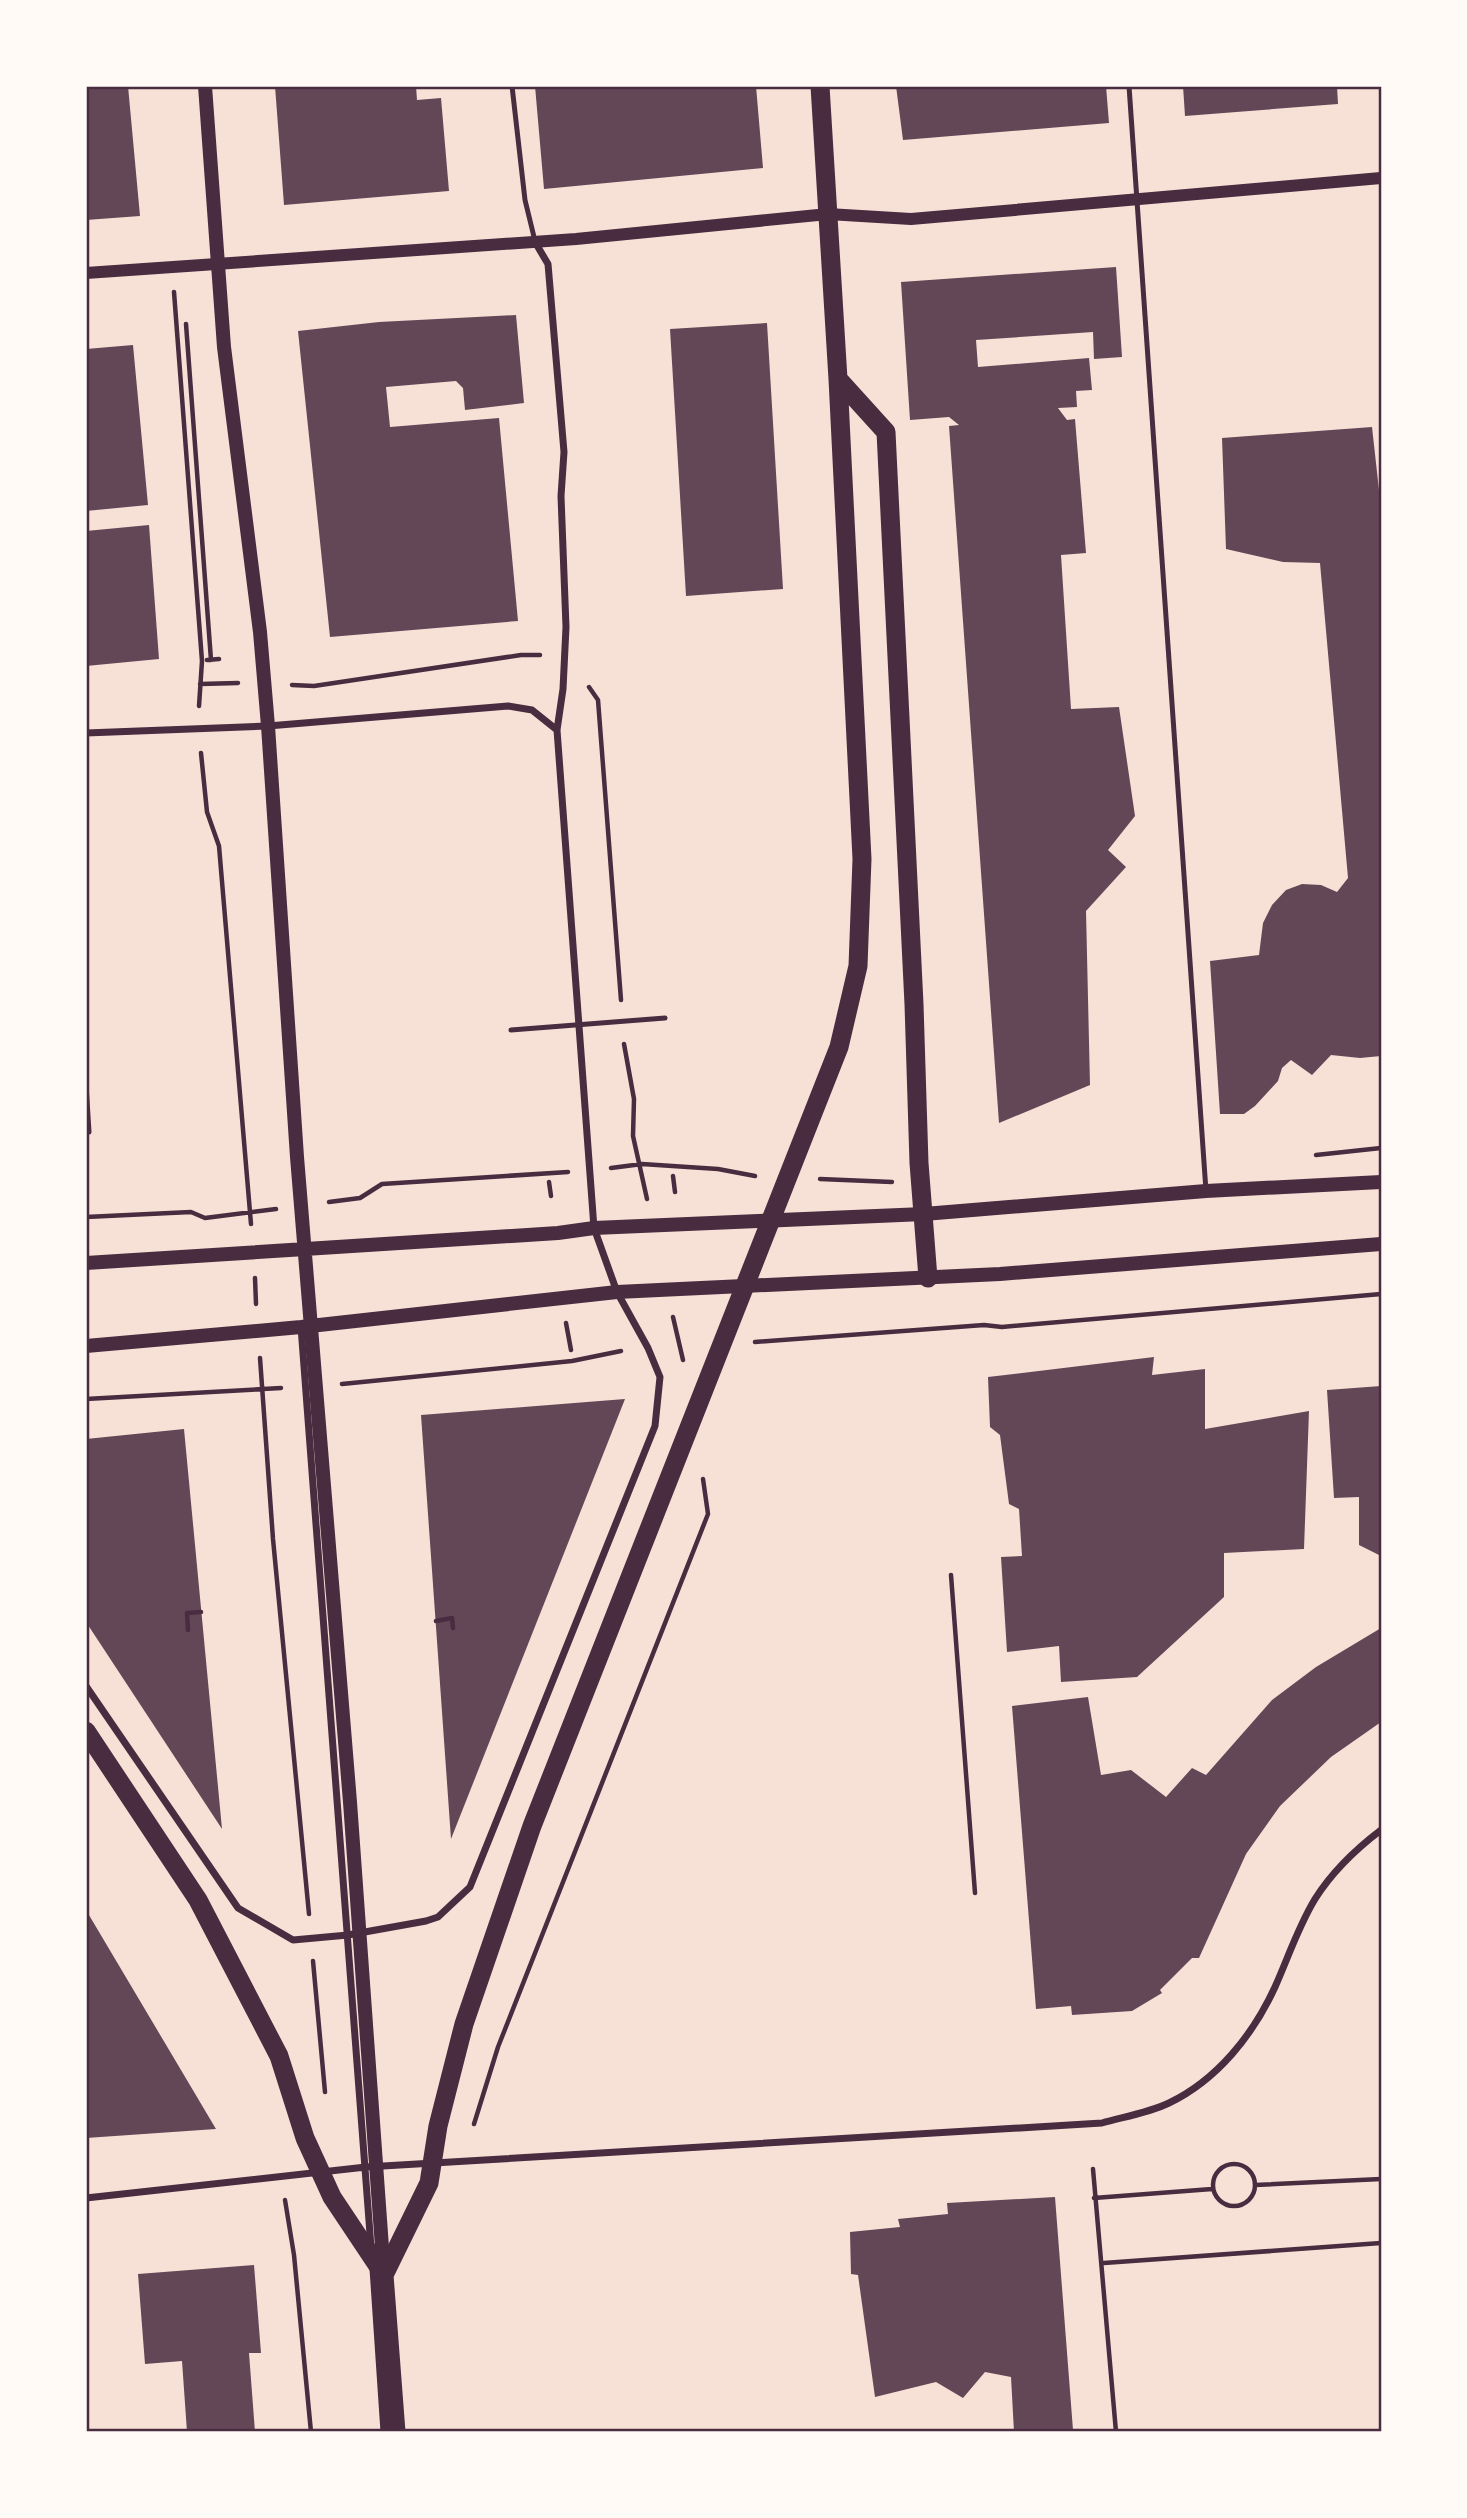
<svg xmlns="http://www.w3.org/2000/svg" width="1467" height="2518" font-family="'IBM Plex Serif',serif">
  <style>
    .building { fill: #644757 }
    .lines { fill: none; stroke-linecap: round; stroke-linejoin: round }
    .path { stroke: #4a2c40; stroke-width: 4.5 }
    .service { stroke: #4a2c40; stroke-width: 5 }
    .minor { stroke: #4a2c40; stroke-width: 7 }
    .tertiary { stroke: #4a2c40; stroke-width: 12 }
    .secondary { stroke: #4a2c40; stroke-width: 14 }
    .trunk { stroke: #4a2c40; stroke-width: 19 }
    .neatline { fill: none; stroke: #4a2c40; stroke-width: 2.5 }
  </style>
  <rect width="100%" height="100%" fill="#f7e1d7"/>
  <!-- building -->
  <path class="building" d="M86,86H128L140,216L86,220Z
    M275,86H416L417,100L441,98L449,191L284,205Z
    M535,86H756L763,168L544,189Z
    M896,86H1106L1109,123L903,140Z
    M1183,86H1337L1338,104L1185,116Z
    M1116,267L1122,357L1094,359L1093,332L976,340L978,367L1089,358L1092,390L1076,391L1077,407L1058,408L1067,420L1075,419L1086,553L1061,555L1071,709L1119,707L1135,816L1108,850L1126,867L1086,911L1090,1085L999,1123L949,426L959,425L949,417L910,420L901,282Z
    M516,315L524,403L465,410L463,388L456,381L386,387L390,427L499,418L518,621L330,637L298,331L379,322Z
    M767,323L783,589L686,596L670,329Z
    M133,345L148,505L86,511V349Z
    M1372,427L1381,508V1056L1360,1058L1331,1055L1312,1075L1291,1060L1282,1068L1278,1081L1255,1106L1244,1114H1220L1210,961L1259,955L1263,923L1272,905L1286,890L1302,884L1321,885L1337,892L1348,878L1320,563L1283,562L1226,549L1222,438Z
    M149,525L159,659L86,666V531Z
    M1154,1357L1152,1375L1205,1369V1429L1309,1411L1304,1549L1224,1553V1597L1137,1677L1061,1682L1059,1646L1007,1652L1001,1557L1022,1556L1019,1509L1009,1504L1000,1435L990,1427L988,1377Z
    M1381,1386V1556L1359,1545V1497L1334,1498L1327,1390Z
    M625,1399L451,1839L421,1415Z
    M184,1429L222,1829L86,1622V1439Z
    M1381,1628V1722L1331,1757L1280,1806L1246,1854L1199,1958H1192L1160,1990L1162,1993L1132,2011L1072,2015L1071,2006L1036,2009L1012,1706L1088,1697L1101,1775L1131,1770L1166,1797L1192,1768L1206,1775L1272,1700L1316,1667Z
    M86,1910L216,2129L86,2138Z
    M1055,2197L1073,2430L1014,2432L1011,2377L985,2372L963,2398L936,2382L875,2397L858,2275L851,2274L850,2232L900,2227L898,2219L948,2214L947,2203Z
    M254,2265L261,2353H249L255,2432H187L182,2361L145,2364L138,2274Z"/>
  <g class="lines">
    <!-- path -->
    <path class="path" d="M174,292L202,661L199,706
      M186,324L211,660
      M207,660L219,659
      M200,684L238,683
      M292,685L314,686L521,655H540
      M589,687L598,700L621,1000
      M201,753L207,812L219,846L251,1224
      M624,1044L634,1099L633,1136L647,1199
      M1316,1155L1381,1148
      M611,1168L642,1164L718,1169L755,1176
      M673,1176L675,1192
      M820,1179L892,1182
      M549,1182L551,1196
      M329,1202L360,1198L382,1184L568,1172
      M86,1217L191,1212L205,1218L276,1209
      M255,1278L256,1304
      M673,1317L683,1360
      M566,1323L571,1350
      M755,1342L984,1325L1002,1327L1381,1294
      M260,1358L273,1539L309,1914
      M342,1384L572,1361L621,1351
      M86,1399L281,1388
      M951,1575L975,1893
      M436,1621L452,1618L453,1628
      M188,1630L187,1613L201,1612
      M313,1961L325,2092
      M474,2124L498,2047L708,1514L703,1479
      M1213 2185a21 21 0 1 1 42 0a21 21 0 1 1-42 0Z
      M1093,2169L1116,2432
      M1255,2185L1381,2179
      M1094,2198L1212,2189
      M285,2200L294,2255L311,2432
      M1104,2263L1381,2243"/>
    <!-- service -->
    <path class="service" d="M512,86L525,200L535,241
      M1129,86L1206,1191
      M511,1030L665,1018
      M86,1084L89,1132"/>
    <!-- minor -->
    <path class="minor" d="M86,733L268,726L508,706L532,710L557,730
      M301,1327L371,2247
      M86,1686L238,1908L293,1940L348,1935L426,1921L438,1917L470,1887L655,1426L660,1377L648,1348L617,1292L594,1228L557,730L563,689L566,627L561,496L564,452L548,264L535,242
      M86,2198L366,2167L1102,2123C1123,2117 1148,2113 1169,2103C1217,2080 1253,2035 1275,1987C1288,1958 1298,1927 1315,1899C1332,1872 1356,1849 1381,1830
      M373,2269L384,2432"/>
    <!-- tertiary -->
    <path class="tertiary" d="M86,273L576,239L828,214L911,219L1381,178"/>
    <!-- secondary -->
    <path class="secondary" d="M205,86L224,347L260,632L268,726L297,1157L350,1802L384,2275
      M86,1263L558,1233L594,1228L924,1214L1206,1191L1381,1182
      M86,1346L301,1327L617,1292L1000,1274L1381,1244"/>
    <!-- trunk -->
    <path class="trunk" d="M838,379L886,432L914,1004L919,1163L928,1278
      M86,1731L198,1900L279,2056L305,2138L332,2197L384,2275L396,2432
      M384,2275L429,2183L438,2126L464,2024L532,1826L839,1047L858,966L862,859L838,379L820,86"/>
  </g>
  <!-- border -->
  <rect width="1467" height="2518" fill="none" stroke="#fffaf5" stroke-width="175"/>
  <rect x="88" y="88" width="1292" height="2342" class="neatline"/>
</svg>
